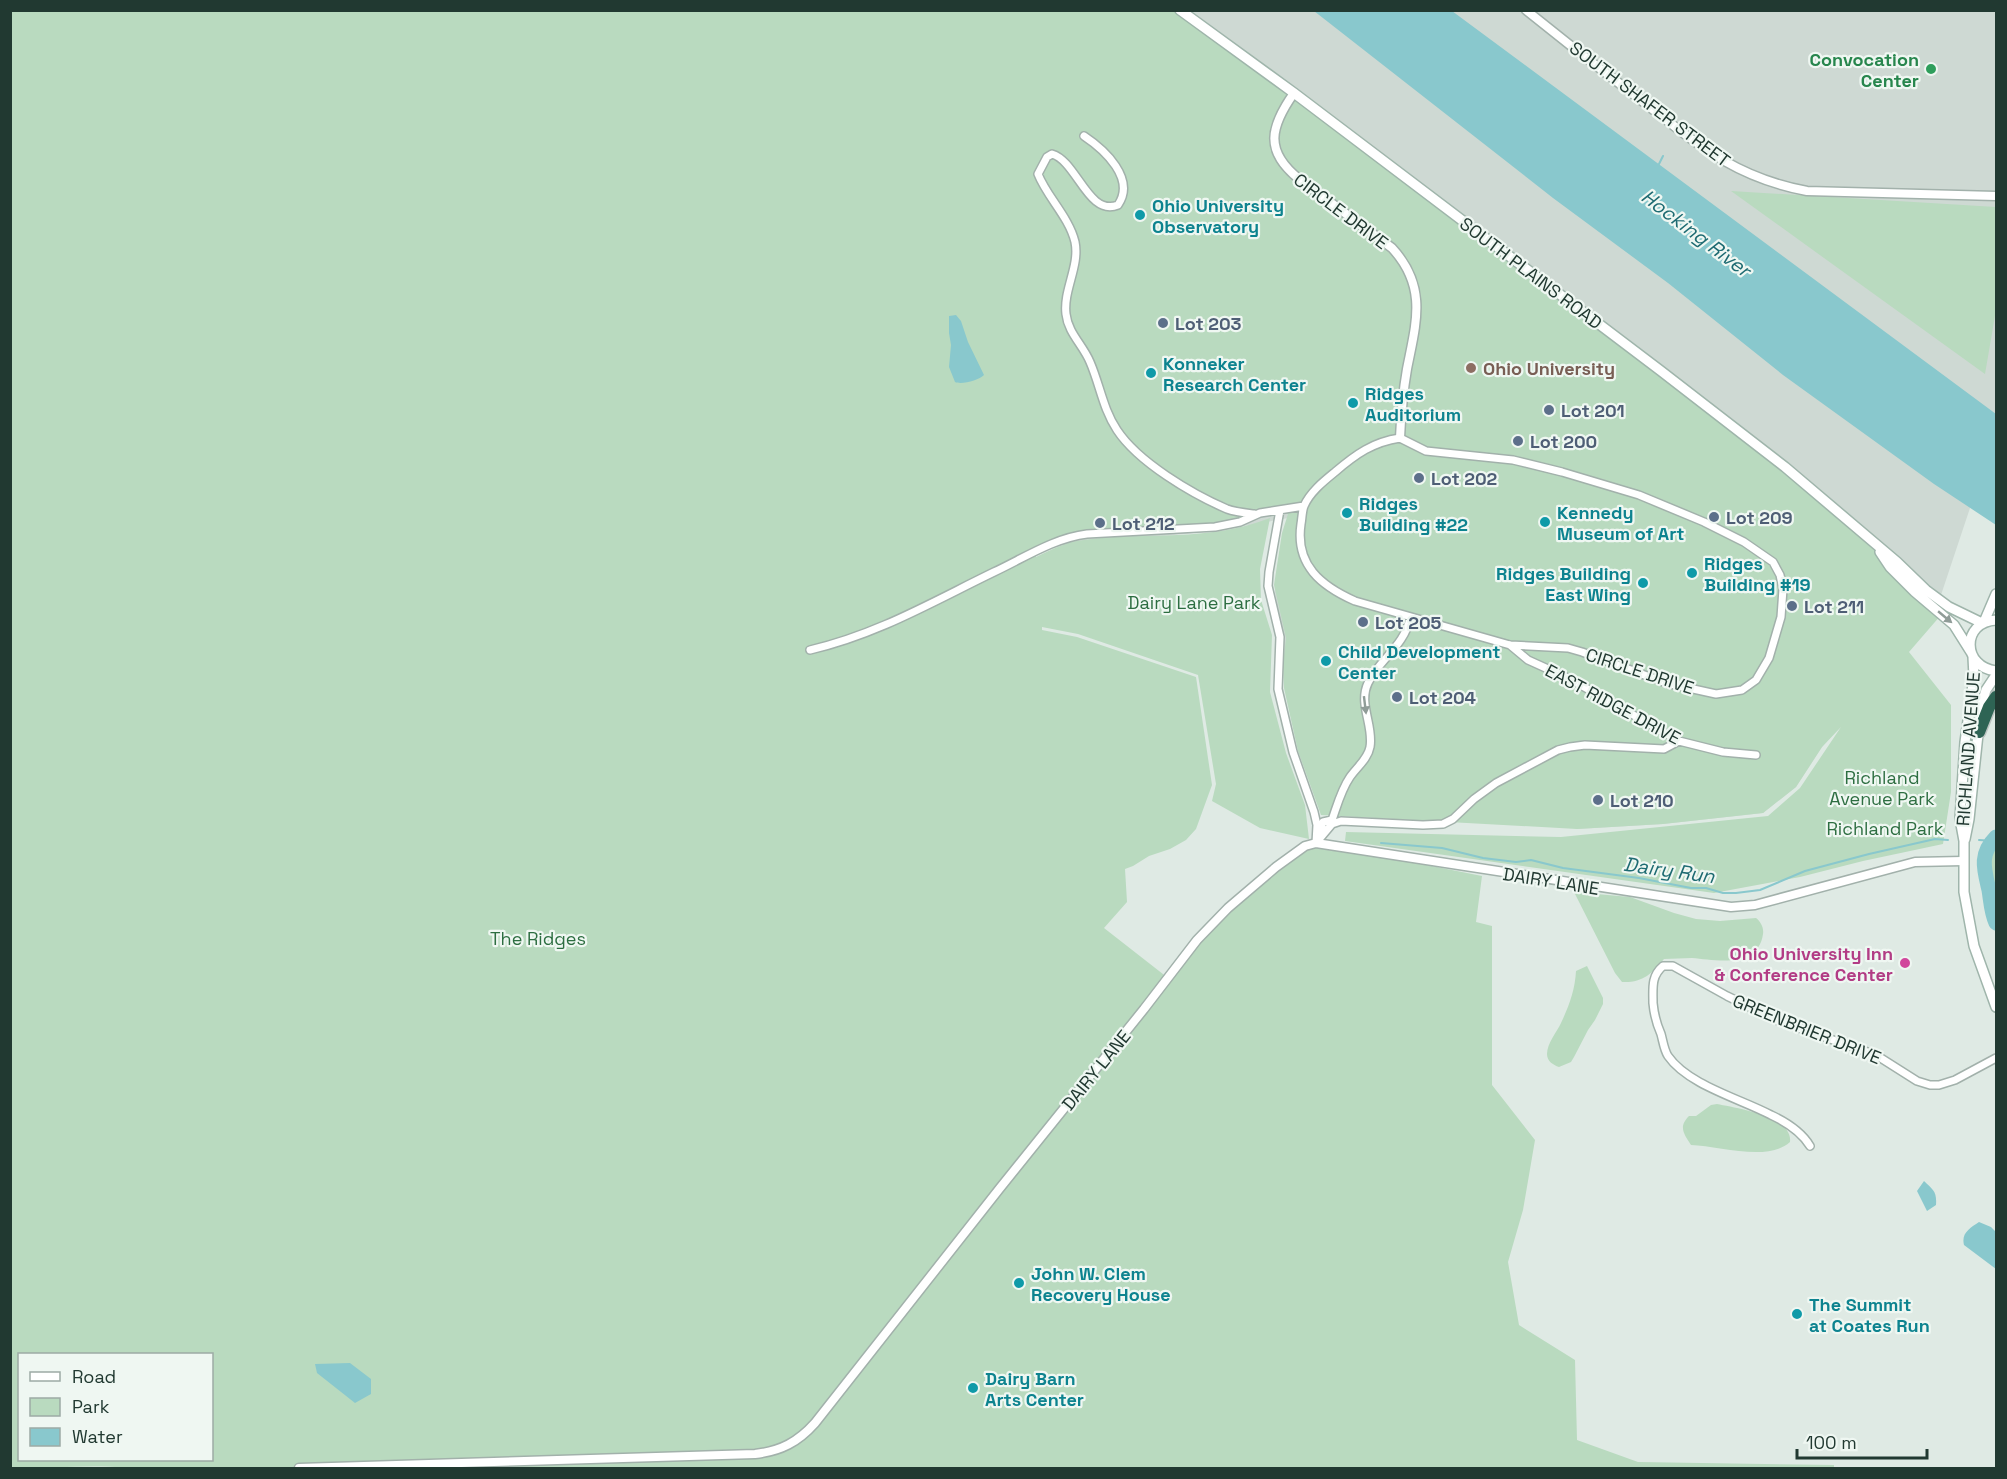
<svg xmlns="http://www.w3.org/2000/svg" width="2007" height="1479" font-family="'Space Grotesk',sans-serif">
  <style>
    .built { fill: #ced9d3 }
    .green { fill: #b9dabf; fill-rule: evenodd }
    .water { fill: #89c8cd }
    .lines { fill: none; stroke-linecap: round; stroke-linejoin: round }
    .stream { stroke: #89c8cd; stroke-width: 2 }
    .river { stroke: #89c8cd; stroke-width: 15 }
    .minor-casing { stroke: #a2b1ab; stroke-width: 10 }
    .tertiary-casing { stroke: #a2b1ab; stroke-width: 11 }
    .secondary-casing { stroke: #9fb5ab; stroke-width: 12 }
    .motorway-casing { stroke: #bcc4c1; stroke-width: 15 }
    .minor { stroke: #fff; stroke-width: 7 }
    .tertiary { stroke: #fff; stroke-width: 8 }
    .secondary { stroke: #fff; stroke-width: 9 }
    .motorway { stroke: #2e6454; stroke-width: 12 }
    .oneway { fill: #909c98 }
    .leisure-dot { fill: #2e9e5b; stroke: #eff7f2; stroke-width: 2 }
    .culture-dot { fill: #0f9aa8; stroke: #eff7f2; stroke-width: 2 }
    .service-dot { fill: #5c6f8a; stroke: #eff7f2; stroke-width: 2 }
    .education-dot { fill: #8d6e63; stroke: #eff7f2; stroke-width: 2 }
    .hotel-dot { fill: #d1479c; stroke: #eff7f2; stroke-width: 2 }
    .labels { text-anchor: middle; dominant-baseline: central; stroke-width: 4.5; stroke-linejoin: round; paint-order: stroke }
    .leisure-label { font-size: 18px; font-weight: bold; fill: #27864d; stroke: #eff7f2; text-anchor: end }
    .street-label { font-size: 18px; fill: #213931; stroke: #eff7f2 }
    .culture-label { font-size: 18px; font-weight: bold; fill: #0d838f; stroke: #eff7f2; text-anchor: start }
    .service-label { font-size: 18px; font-weight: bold; fill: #4e5e75; stroke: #eff7f2; text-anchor: start }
    .education-label { font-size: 18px; font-weight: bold; fill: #785e54; stroke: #eff7f2; text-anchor: start }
    .park-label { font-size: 18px; fill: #2d6e41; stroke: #eff7f2 }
    .hotel-label { font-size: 18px; font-weight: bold; fill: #b23c85; stroke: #eff7f2; text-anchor: end }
    .water-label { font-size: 20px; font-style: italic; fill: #1e6b72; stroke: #eff7f2 }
  </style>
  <rect width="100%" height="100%" fill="#dfeae4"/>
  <!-- built -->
  <path class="built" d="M1131,11H1996V430L1933,619L1822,747L1796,787L1763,813L1663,824L1577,829L1295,729L1275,592L1288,518L1223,530L1064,546L905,305Z"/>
  <!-- green -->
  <path class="green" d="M10,11H1180L1243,55L1850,522L1941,615L1909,652L1951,705V792L1943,844L1863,861L1800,877L1714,893L1345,841L1346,832L1561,837L1768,816L1800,788L1841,727L1822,747L1796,787L1763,813L1663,824L1577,829L1321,815L1298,751L1284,688L1283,665L1286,638L1274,585L1282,533L1288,514L1267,511L1240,522L1087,534L1036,553V557C1051,550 1068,541 1084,540C1149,531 1205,543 1270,518L1260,569L1261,600L1272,635L1270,692L1286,753L1305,805L1309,839L1260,828L1212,801L1216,784L1198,675L1078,634L1042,627V630L1077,637L1196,677L1212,785L1196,829L1186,840L1170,849L1149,856L1133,866L1125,869L1127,902L1104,928L1168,978L1189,949L1257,883L1316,843L1482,876L1476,922L1492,926V1085L1535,1140L1523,1210L1508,1262L1519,1325L1575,1360L1577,1440L1638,1462L1834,1465V1468H128C88,1464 50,1469 11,1468ZM20,1354H212V1460H20Z
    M1731,191L1996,207V310L1985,374Z
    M1996,841V931C1991,920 1978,874 1979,863C1981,853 1989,846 1996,841Z
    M1574,892L1630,897L1674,913L1696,919L1720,921L1756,918C1761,922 1764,928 1763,934C1758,969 1716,960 1692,958C1683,958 1673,959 1664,959C1652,974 1642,983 1622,982L1615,973Z
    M1587,966L1603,998V1004L1595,1020L1588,1030L1574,1057L1571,1062L1559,1067C1553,1065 1547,1061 1547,1054C1547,1043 1557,1032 1561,1023C1569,1006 1575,990 1576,971Z
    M1717,1104C1736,1108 1793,1116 1790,1142C1768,1162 1719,1146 1691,1145C1684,1134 1678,1127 1689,1116H1696L1711,1105Z"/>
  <!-- water -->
  <path class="water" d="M1314,11H1452L1996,414V525L1934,484L1783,375L1668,283L1553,198Z
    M956,315L961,321L968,342L984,375C979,380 962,385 955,382L949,367L951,345L949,333V316Z
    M1924,1181C1933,1190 1937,1191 1936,1205L1927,1211L1917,1191Z
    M1979,1222L1991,1227L1996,1232V1269L1964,1245C1961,1233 1970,1228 1979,1222Z
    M350,1363L371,1379V1394L355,1403L317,1373L315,1364Z"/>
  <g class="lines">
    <!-- stream -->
    <path class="stream" d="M1659,164L1663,156
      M1979,840L1993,841
      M1381,843L1442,848L1483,858L1516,862L1531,860L1563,868L1639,878L1691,888H1706L1723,893H1736L1760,890L1805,871L1869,854L1935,839L1948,840"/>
    <!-- river -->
    <path class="river" d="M1996,837C1979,854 1984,869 1989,890C1991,902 1991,912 1996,923"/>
    <!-- minor casing -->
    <g class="minor-casing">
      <path id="minor" d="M1084,136C1105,150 1136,179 1118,205C1088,217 1077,161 1052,154L1047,157L1038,174C1047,197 1069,217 1075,242C1080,266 1063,290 1066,314C1068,333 1083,345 1090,362C1100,385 1103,409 1117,430C1138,462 1192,494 1227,509C1235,512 1245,513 1254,514
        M1400,438L1426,451L1513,460L1562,472L1639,495L1704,522L1744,542L1773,562L1780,575L1783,589L1781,617L1769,658L1756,680L1742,690L1716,694L1666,683L1582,652L1568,648L1510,645L1355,601C1321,586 1295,565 1301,524C1302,519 1302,511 1304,506C1310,492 1324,481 1335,472C1356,454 1373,442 1400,438Z
        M1280,510L1269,572L1268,586L1280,637L1278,689L1293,752L1314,812L1317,825L1316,843
        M1510,645L1528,660L1570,679L1679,741L1723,752L1756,755
        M810,650C878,634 932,602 994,572C1024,558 1054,538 1087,534L1215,527L1240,522L1260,513L1304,506
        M1319,835L1323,822L1332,820C1337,806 1341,790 1350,777C1356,768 1368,759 1370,747C1374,726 1358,704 1368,683C1379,660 1405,645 1410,618
        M1316,843L1332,824L1341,821L1423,825L1443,824L1453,819L1474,799L1496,783L1558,750L1570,747L1585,745L1664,749L1679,741
        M1810,1146C1801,1131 1786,1122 1771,1115C1741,1099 1688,1085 1668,1056C1664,1050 1663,1041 1661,1034C1657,1025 1654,1014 1653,1003C1653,988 1651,976 1663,966H1673L1727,996L1776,1020L1876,1055L1917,1081L1930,1085H1939L1955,1080L1996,1058"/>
    </g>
    <!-- tertiary casing -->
    <g class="tertiary-casing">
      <path id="tertiary" d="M1526,10C1563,40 1600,69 1637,97C1695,142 1732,177 1807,191L1996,196
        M1294,93C1270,127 1264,151 1299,179L1392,248C1428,287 1416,323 1407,369C1403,392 1401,415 1400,438
        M299,1468L755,1454C781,1451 798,1442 815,1423L1000,1188L1144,1009L1197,940L1228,908L1276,867L1305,846L1316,843L1731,907L1755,905L1915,862L1963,861"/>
    </g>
    <!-- secondary casing -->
    <g class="secondary-casing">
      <path id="secondary" d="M1180,10L1294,93L1661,371L1785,467L1897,562L1926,590L1949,607L1982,623
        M1880,552L1890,567L1915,592L1954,625L1971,652
        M1996,620C1961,622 1962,667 1996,671
        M1984,622L1996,594
        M1973,657L1974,677L1965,742L1960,819L1964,841V892L1974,946L1996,1007
        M1965,839L1969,819L1981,706L1986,690L1996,675"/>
    </g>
    <!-- motorway casing -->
    <g class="motorway-casing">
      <path id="motorway" d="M1979,732L1989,707L1996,697"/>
    </g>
    <!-- minor -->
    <use href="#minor" class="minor"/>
    <!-- tertiary -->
    <use href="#tertiary" class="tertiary"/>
    <!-- secondary -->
    <use href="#secondary" class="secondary"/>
    <!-- motorway -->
    <use href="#motorway" class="motorway"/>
  </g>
  <!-- one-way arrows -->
  <defs><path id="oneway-solid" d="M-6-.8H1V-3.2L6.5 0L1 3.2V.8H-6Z" transform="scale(1.5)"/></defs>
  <g class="oneway">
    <use href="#oneway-solid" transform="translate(1945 617) rotate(40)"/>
    <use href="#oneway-solid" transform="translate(1365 705) rotate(83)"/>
  </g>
  <!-- markers -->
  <circle class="leisure-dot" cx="1931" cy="69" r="6"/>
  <g class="culture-dot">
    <circle cx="1140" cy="215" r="6"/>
    <circle cx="1151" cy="373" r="6"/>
    <circle cx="1353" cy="403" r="6"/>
    <circle cx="1347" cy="513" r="6"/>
    <circle cx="1545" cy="522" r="6"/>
    <circle cx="1692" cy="573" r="6"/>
    <circle cx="1643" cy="583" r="6"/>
    <circle cx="1326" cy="661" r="6"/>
    <circle cx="1019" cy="1283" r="6"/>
    <circle cx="1797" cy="1314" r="6"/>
    <circle cx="973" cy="1388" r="6"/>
  </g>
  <g class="service-dot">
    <circle cx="1163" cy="323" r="6"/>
    <circle cx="1549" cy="410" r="6"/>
    <circle cx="1518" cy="441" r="6"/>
    <circle cx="1419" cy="478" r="6"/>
    <circle cx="1714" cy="517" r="6"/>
    <circle cx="1100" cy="523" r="6"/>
    <circle cx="1792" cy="606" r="6"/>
    <circle cx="1363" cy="622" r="6"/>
    <circle cx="1397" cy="697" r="6"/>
    <circle cx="1598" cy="800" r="6"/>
  </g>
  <circle class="education-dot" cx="1471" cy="368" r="6"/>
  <circle class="hotel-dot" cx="1905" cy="963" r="6"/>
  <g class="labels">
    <!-- leisure labels -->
    <g class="leisure-label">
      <text x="1919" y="59">Convocation<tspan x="1919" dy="21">Center</tspan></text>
    </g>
    <!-- street labels -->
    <g class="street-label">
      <text transform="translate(1650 104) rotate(37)">SOUTH SHAFER STREET</text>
      <text transform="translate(1341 211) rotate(37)">CIRCLE DRIVE</text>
      <text transform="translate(1531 273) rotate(37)">SOUTH PLAINS ROAD</text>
      <text transform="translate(1640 671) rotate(18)">CIRCLE DRIVE</text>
      <text transform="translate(1613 704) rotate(28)">EAST RIDGE DRIVE</text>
      <text transform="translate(1968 749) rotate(-86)">RICHLAND AVENUE</text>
      <text transform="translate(1551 881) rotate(9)">DAIRY LANE</text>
      <text transform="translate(1807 1029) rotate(22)">GREENBRIER DRIVE</text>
      <text transform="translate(1096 1070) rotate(-51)">DAIRY LANE</text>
    </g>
    <!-- culture labels -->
    <g class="culture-label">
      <text x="1152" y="205">Ohio University<tspan x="1152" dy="21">Observatory</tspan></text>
      <text x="1163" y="363">Konneker<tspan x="1163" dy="21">Research Center</tspan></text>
      <text x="1365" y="393">Ridges<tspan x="1365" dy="21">Auditorium</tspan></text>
      <text x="1359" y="503">Ridges<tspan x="1359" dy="21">Building #22</tspan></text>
      <text x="1557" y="512">Kennedy<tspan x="1557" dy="21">Museum of Art</tspan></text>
      <text x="1704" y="563">Ridges<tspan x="1704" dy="21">Building #19</tspan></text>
      <text x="1631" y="573" text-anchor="end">Ridges Building<tspan x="1631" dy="21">East Wing</tspan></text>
      <text x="1338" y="651">Child Development<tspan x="1338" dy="21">Center</tspan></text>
      <text x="1031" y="1273">John W. Clem<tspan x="1031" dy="21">Recovery House</tspan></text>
      <text x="1809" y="1304">The Summit<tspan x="1809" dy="21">at Coates Run</tspan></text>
      <text x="985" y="1378">Dairy Barn<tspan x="985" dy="21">Arts Center</tspan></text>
    </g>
    <!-- service labels -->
    <g class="service-label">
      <text x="1175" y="323">Lot 203</text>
      <text x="1561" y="410">Lot 201</text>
      <text x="1530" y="441">Lot 200</text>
      <text x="1431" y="478">Lot 202</text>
      <text x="1726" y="517">Lot 209</text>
      <text x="1112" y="523">Lot 212</text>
      <text x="1804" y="606">Lot 211</text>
      <text x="1375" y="622">Lot 205</text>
      <text x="1409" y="697">Lot 204</text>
      <text x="1610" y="800">Lot 210</text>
    </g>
    <!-- education labels -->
    <g class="education-label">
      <text x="1483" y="368">Ohio University</text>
    </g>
    <!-- park labels -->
    <g class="park-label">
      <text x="1194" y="602">Dairy Lane Park</text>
      <text x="1882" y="777">Richland<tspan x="1882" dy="21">Avenue Park</tspan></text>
      <text x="1885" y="828">Richland Park</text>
      <text x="538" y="938">The Ridges</text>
    </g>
    <!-- hotel labels -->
    <g class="hotel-label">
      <text x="1893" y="953">Ohio University Inn<tspan x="1893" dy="21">&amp; Conference Center</tspan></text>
    </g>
    <!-- water labels -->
    <g class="water-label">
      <text transform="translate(1696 233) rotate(37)">Hocking River</text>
      <text transform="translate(1669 870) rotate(8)">Dairy Run</text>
    </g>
  </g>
  <!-- border -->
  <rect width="2007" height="1479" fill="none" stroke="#213931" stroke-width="24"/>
  <!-- legend -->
  <rect x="18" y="1353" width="195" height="108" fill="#eff7f2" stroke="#9daba5" stroke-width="1.5"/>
  <rect x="30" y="1372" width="30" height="9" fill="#ffffff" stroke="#9daba5" stroke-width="1.5"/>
  <text x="72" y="1383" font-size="18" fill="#213931">Road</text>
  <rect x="30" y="1398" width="30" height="18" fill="#b9dabf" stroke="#9daba5" stroke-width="1.5"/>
  <text x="72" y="1413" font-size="18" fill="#213931">Park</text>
  <rect x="30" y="1428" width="30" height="18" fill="#89c8cd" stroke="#9daba5" stroke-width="1.5"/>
  <text x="72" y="1443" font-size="18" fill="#213931">Water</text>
  <!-- scale -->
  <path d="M1797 1449v9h130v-9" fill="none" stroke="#213931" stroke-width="3"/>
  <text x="1806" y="1449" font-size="18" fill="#213931" stroke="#eff7f2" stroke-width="4.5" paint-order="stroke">100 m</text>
</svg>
